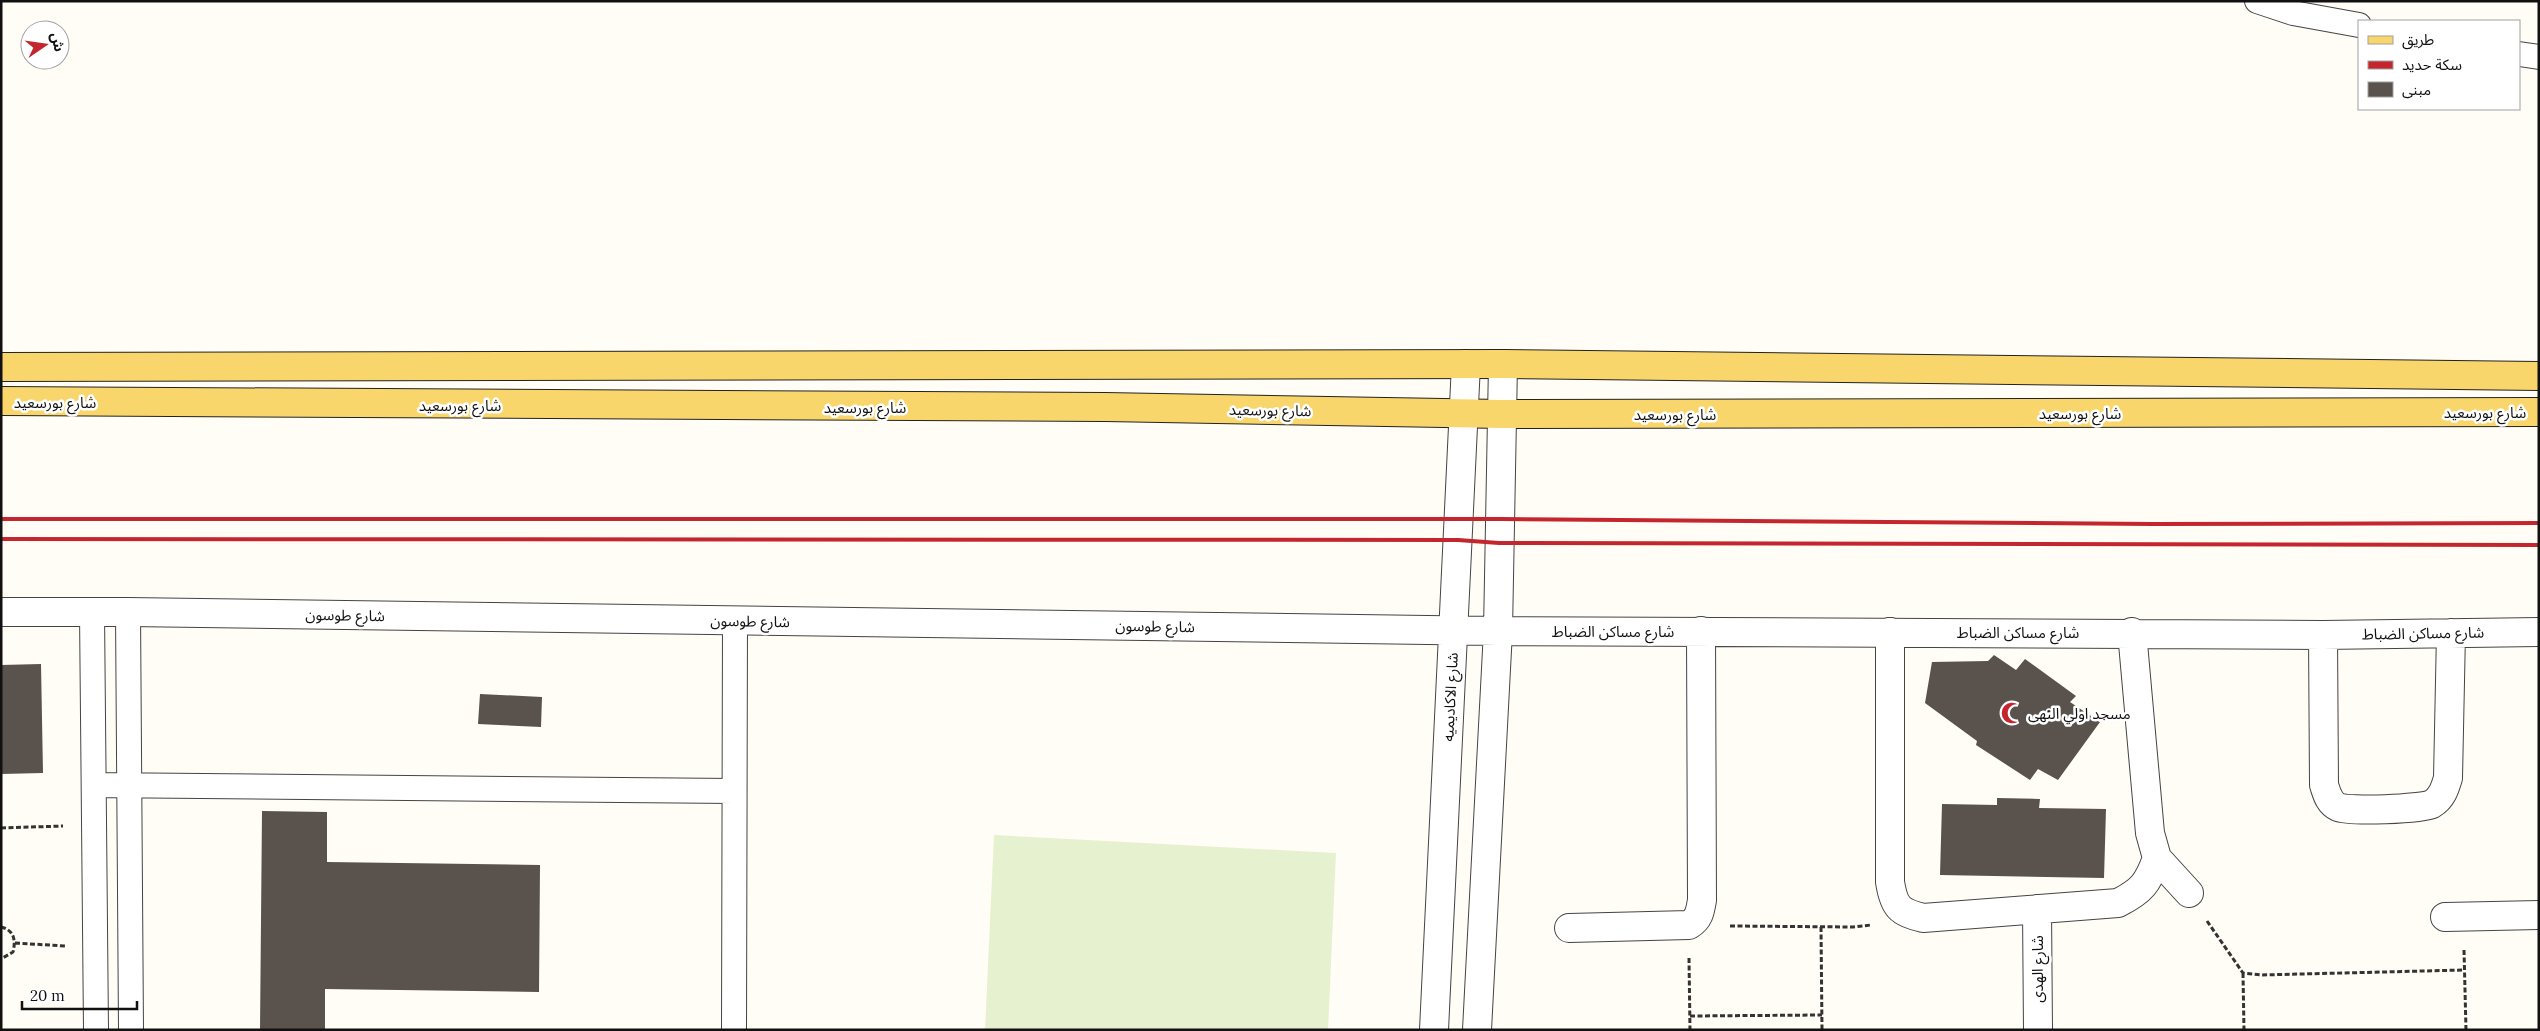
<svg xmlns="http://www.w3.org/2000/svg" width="2540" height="1031" font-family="Lora,'Noto Sans Arabic',serif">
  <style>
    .pitch { fill: #e6f2cf }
    .building { fill: #5a524d }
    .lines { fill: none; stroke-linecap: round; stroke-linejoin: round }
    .service-casing { stroke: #444; stroke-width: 26 }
    .minor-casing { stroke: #444; stroke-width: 30 }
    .primary-casing { stroke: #222; stroke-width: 30 }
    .path { stroke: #333; stroke-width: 3; stroke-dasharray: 5 2.5; stroke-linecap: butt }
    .service { stroke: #fff; stroke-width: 24 }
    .minor { stroke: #fff; stroke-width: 28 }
    .primary { stroke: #f9d66b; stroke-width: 28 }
    .rail { stroke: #c4262e; stroke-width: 4 }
    .labels { text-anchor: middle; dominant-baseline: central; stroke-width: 5; stroke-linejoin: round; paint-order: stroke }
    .street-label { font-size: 15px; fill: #111; stroke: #fff }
    .poi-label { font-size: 15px; fill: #111; stroke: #fff; text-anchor: start }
  </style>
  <rect width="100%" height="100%" fill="#fffdf5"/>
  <!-- pitch -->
  <path class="pitch" d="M994,835L1336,853L1328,1030H985Z"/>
  <!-- building -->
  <path class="building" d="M1994,655L2016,670L2025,659L2076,696L2070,702L2100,722L2058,780L2038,769L2030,780L1976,745L1977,741L1925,703L1932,662L1988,661Z
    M41,664L43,773L1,774V665Z
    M480,694L542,697L541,727L478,724Z
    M1997,798L2040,799L2039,808L2106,809L2104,878L1940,875L1942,804L1997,805Z
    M262,811L327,812V862L540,865L539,992L325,989V1030H260Z"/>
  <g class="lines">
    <!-- service casing -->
    <g class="service-casing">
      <path id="service" d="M2257,1L2293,13L2359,25
        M2519,54L2539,57
        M92,612L96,1030
        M128,612L131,1030
        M94,785L734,791
        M734,1030L735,620"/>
    </g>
    <!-- minor casing -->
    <g class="minor-casing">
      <path id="minor" d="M1,612H128L1498,631L2323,635L2539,632
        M1890,632V882C1894,907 1899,912 1923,918L2118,903C2142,891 2148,883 2157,858
        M2132,632L2150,833L2157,858L2189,893
        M2323,635L2324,785C2327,794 2329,803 2338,807C2350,812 2421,809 2432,804C2442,798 2445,788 2448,778L2451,633
        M2037,909L2038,1030
        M2445,917L2539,915
        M1569,928L1689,925C1699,919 1700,912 1702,900L1701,631
        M1434,1030L1466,364
        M1477,1030L1498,631L1503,364"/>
    </g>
    <!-- primary casing -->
    <g class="primary-casing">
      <path id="primary" d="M1,367L1503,364L2539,376
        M1,401L1105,407L1502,414L2539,412"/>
    </g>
    <!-- path -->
    <path class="path" d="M1,828L63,826
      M2207,921L2243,973L2261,975L2464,970
      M1730,926L1853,927L1871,925
      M1,927C14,930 16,940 13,952L1,959
      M1821,927L1822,1030
      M15,943L65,946
      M2464,950L2466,1030
      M1689,958L1690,1030
      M2243,973L2244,1030
      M1690,1016L1822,1015"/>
    <!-- service -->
    <use href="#service" class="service"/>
    <!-- minor -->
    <use href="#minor" class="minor"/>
    <!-- primary -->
    <use href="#primary" class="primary"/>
    <!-- rail -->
    <path class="rail" d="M1,519H1500L2152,524L2539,523
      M1,539L1458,540L1499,543L2539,545"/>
  </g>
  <!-- icons -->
  <defs>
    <g id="mosque-bare" transform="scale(1.725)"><path d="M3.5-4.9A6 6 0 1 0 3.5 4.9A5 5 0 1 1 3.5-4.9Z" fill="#c4262e" stroke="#fff" stroke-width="2.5" paint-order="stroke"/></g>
  </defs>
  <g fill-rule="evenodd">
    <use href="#mosque-bare" x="2012" y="713"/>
  </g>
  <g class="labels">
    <!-- street labels -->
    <g class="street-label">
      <text x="55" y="402">شارع بورسعيد</text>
      <text x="460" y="405">شارع بورسعيد</text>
      <text x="865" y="407">شارع بورسعيد</text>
      <text transform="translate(1270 410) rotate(1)">شارع بورسعيد</text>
      <text x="2485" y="412">شارع بورسعيد</text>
      <text x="2080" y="413">شارع بورسعيد</text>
      <text x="1675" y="414">شارع بورسعيد</text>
      <text transform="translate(345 615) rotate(1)">شارع طوسون</text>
      <text transform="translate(750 621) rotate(1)">شارع طوسون</text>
      <text transform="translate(1155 626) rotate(1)">شارع طوسون</text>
      <text x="1613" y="631">شارع مساكن الضباط</text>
      <text x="2018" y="632">شارع مساكن الضباط</text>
      <text transform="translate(2423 633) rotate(-1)">شارع مساكن الضباط</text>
      <text transform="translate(1450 697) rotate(-87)">شارع الاكاديميه</text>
      <text transform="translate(2037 969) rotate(-90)">شارع الهدى</text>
    </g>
    <!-- poi labels -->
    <g class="poi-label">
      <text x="2028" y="713">مسجد اولي النهى</text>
    </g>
  </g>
  <!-- border -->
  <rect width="2540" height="1031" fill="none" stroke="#111111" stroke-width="5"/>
  <!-- legend -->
  <rect x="2358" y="20" width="162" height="90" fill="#ffffff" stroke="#a0a0a0"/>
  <rect x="2368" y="36" width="25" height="8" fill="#f9d66b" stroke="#a0a0a0"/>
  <text x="2402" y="45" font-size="15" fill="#111111">طريق</text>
  <rect x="2368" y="61" width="25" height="8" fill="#c4262e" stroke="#a0a0a0"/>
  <text x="2402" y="70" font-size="15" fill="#111111">سكة حديد</text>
  <rect x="2368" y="82" width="25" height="15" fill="#5a524d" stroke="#a0a0a0"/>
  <text x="2402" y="95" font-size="15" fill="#111111">مبنى</text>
  <!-- north arrow -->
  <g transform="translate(45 45) rotate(77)"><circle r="24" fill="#ffffff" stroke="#a0a0a0"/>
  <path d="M0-4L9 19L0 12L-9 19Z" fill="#c4262e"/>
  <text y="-8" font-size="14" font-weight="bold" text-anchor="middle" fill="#111111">ش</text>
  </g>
  <!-- scale -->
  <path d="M22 1001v8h115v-8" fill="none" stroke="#111111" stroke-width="2.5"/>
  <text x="30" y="1001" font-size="15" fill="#111111" stroke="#ffffff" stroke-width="4" paint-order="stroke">20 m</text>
</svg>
